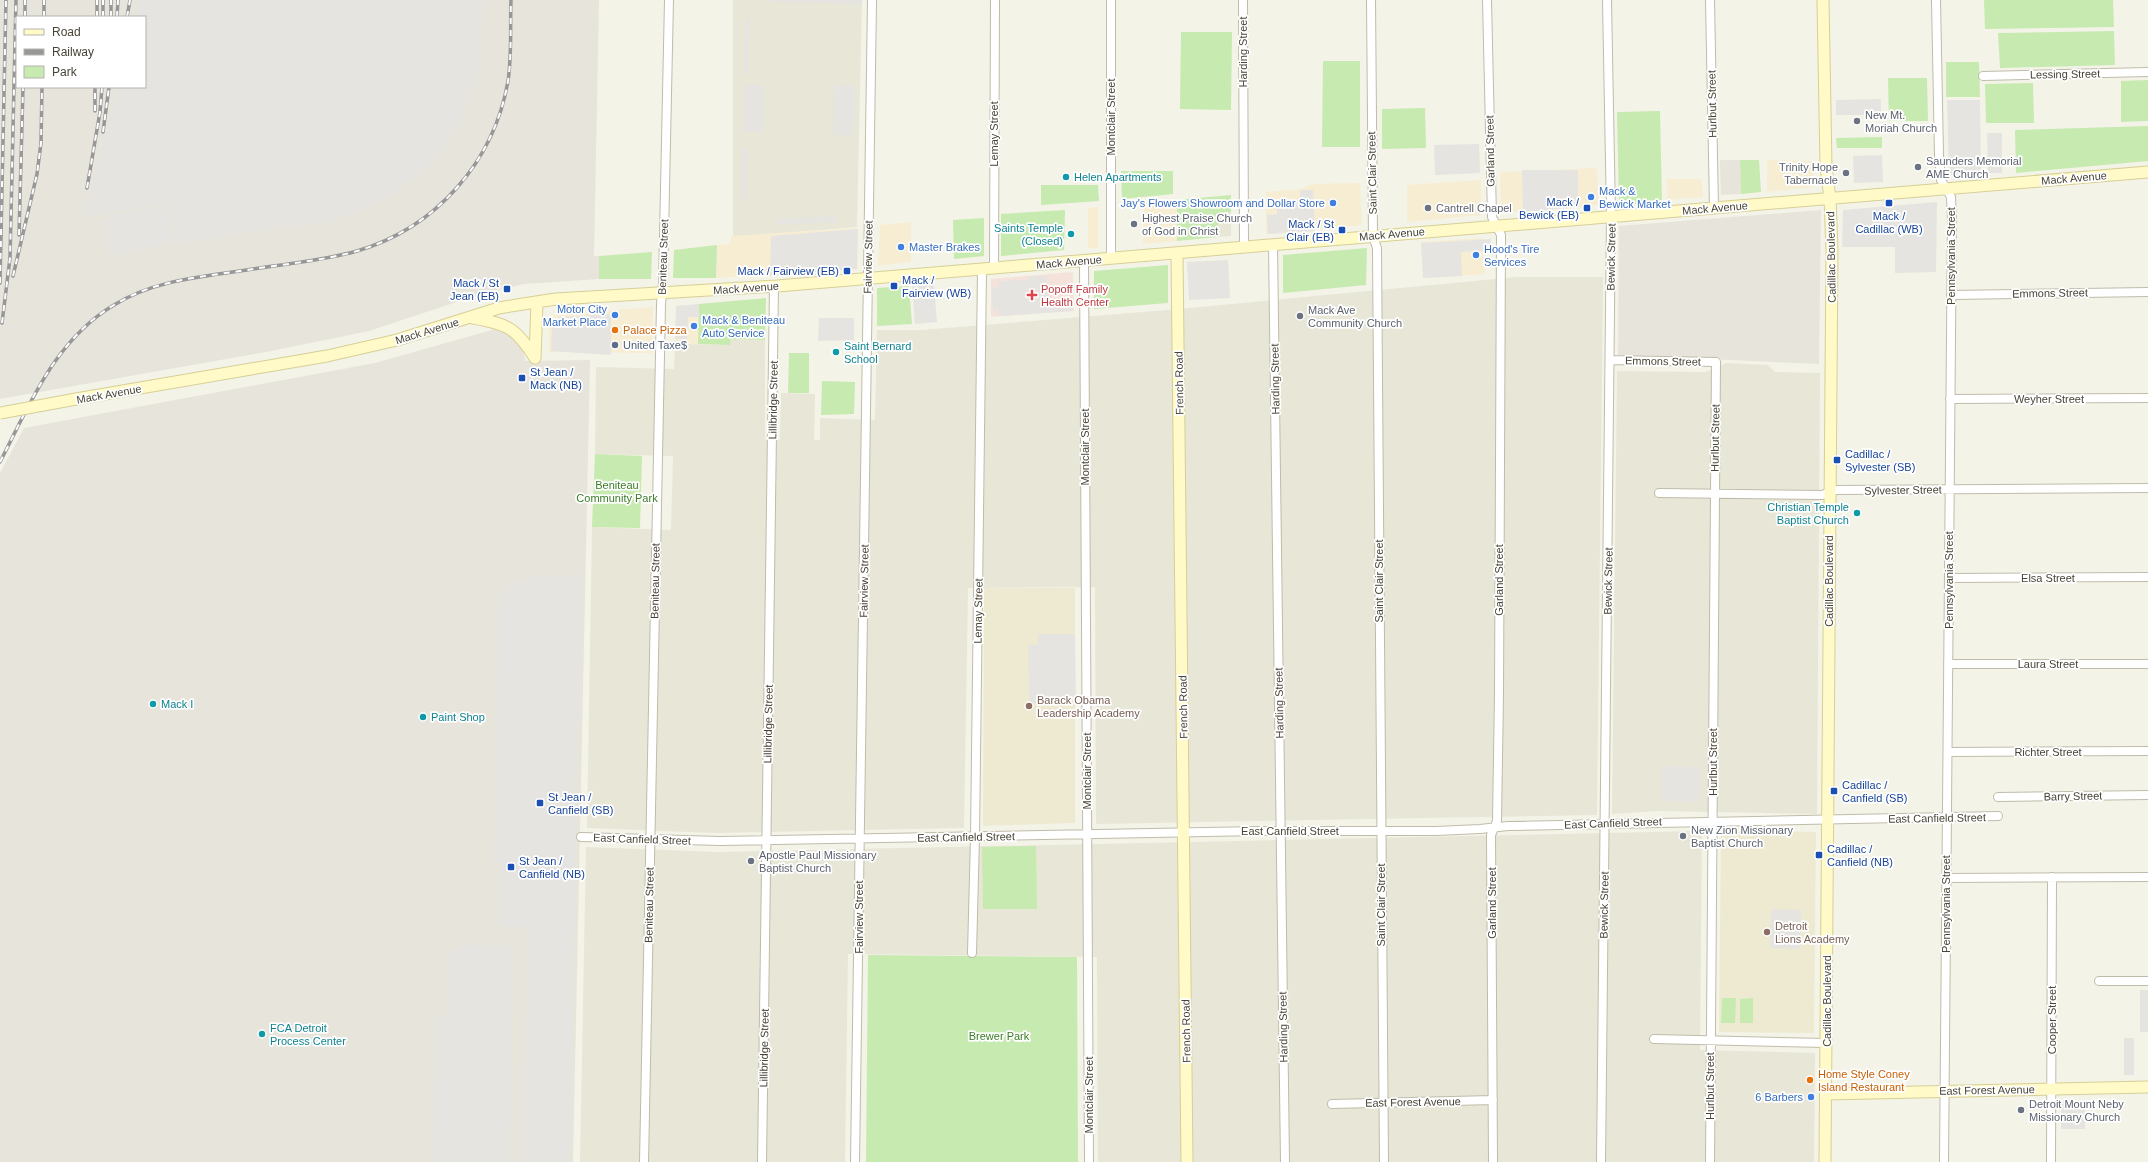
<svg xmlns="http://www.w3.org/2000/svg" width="2148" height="1162" font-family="Helvetica,sans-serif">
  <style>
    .residential { fill: #e8e6d6 }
    .commercial { fill: #f7edd3 }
    .industrial { fill: #e7e4dc; fill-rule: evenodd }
    .education { fill: #eeead1 }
    .medical { fill: #f5e3db }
    .green { fill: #c6eab0 }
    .parking { fill: #e5e4e0 }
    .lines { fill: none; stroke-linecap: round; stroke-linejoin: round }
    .street-casing { stroke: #c0bcaa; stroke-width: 10 }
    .secondary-casing { stroke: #d6cf97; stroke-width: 13 }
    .street { stroke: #fff; stroke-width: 8 }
    .secondary { stroke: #fffac7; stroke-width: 11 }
    .rail-casing { stroke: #979797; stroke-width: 3.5 }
    .rail { stroke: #fff; stroke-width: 2; stroke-dasharray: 6; stroke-linecap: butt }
    .secondary-bridge-casing { stroke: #d6cf97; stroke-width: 13; stroke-linecap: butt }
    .secondary-bridge { stroke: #fffac7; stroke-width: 11 }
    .worship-dot { fill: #6b7280; stroke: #fff; stroke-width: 1.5 }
    .culture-dot { fill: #0f9aa8; stroke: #fff; stroke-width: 1.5 }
    .shop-dot { fill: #3f7fe0; stroke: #fff; stroke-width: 1.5 }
    .transit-dot { fill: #1a4fb4; stroke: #fff; stroke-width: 1.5 }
    .health-dot { fill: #e0444e; stroke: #fff; stroke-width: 1.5 }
    .food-dot { fill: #e8710a; stroke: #fff; stroke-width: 1.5 }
    .service-dot { fill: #5c6f8a; stroke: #fff; stroke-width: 1.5 }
    .education-dot { fill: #8d6e63; stroke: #fff; stroke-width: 1.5 }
    .labels { text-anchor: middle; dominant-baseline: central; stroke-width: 3.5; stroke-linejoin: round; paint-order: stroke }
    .street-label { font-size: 11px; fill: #484436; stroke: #fff }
    .worship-label { font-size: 11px; fill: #5b616d; stroke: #fff; text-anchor: start }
    .culture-label { font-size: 11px; fill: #0d838f; stroke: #fff; text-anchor: start }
    .shop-label { font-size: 11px; fill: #366cbe; stroke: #fff; text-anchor: start }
    .transit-label { font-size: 11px; fill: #164399; stroke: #fff; text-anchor: start }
    .health-label { font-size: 11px; fill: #be3a42; stroke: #fff; text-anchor: start }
    .food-label { font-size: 11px; fill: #c56008; stroke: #fff; text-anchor: start }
    .service-label { font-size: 11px; fill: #4e5e75; stroke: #fff; text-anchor: start }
    .park-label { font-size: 11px; fill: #3a7c27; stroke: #fff }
    .education-label { font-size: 11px; fill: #785e54; stroke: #fff; text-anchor: start }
  </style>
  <rect width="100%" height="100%" fill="#f4f3e8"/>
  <!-- residential -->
  <path class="residential" d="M733,0H862L857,227L733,237Z
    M1218,212H1231V236L1218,237Z
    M1517,277H1603L1597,815L1096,824L1095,587L968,588L964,828L715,833L587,828L592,527L671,530L673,456L595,454L596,367L674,369L675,344L730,345V339L765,340V440H780L781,393L815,394L814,440H820V418L875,420L877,330H921L1168,310Z
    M1726,363L1768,365L1775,372L1820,373L1817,814L1658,811L1612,814L1617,371L1706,372Z
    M1702,831L1700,1050L1815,1053L1814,1162H1098L1097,957L848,954L845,1162H580L586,847L717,852Z"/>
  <!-- commercial -->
  <path class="commercial" d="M1767,160L1813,161V187L1767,192Z
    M1597,168L1599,205L1501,213L1500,172Z
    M1667,179H1702L1703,197L1667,200Z
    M1481,180V215L1407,222V185Z
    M1360,183L1362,225L1266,234V192L1301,189L1313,184Z
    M1177,200V241L1143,244L1144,203Z
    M1098,207V248H1088V208Z
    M911,222V262L878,266L880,225Z
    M857,228L858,269L716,278L717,245L730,244L731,236Z
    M1482,238L1485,274L1424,278L1421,242Z
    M699,304L698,344H675L676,306Z
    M653,307L652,353L549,352V322L554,315Z"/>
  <!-- industrial -->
  <path class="industrial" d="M0,0H599L594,256H599V279L524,284L478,295L369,331L266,352L0,399ZM17,17H145V87H17Z
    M1720,160H1740L1741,194L1721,195Z
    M1821,210L1819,364L1618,355L1619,226Z
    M499,328L508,331L523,345L525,361L590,360L573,1162H0V473L24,428L375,363Z"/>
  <!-- education -->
  <path class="education" d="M984,588H1075V823L983,826Z
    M1721,830L1816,832L1814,1033L1719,1032Z"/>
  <!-- medical -->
  <path class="medical" d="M1073,272L1074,311L991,317V279Z"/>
  <!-- green -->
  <path class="green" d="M1984,0H2113L2114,27L1985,29Z
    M2114,31L2115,65L2000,68L1998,33Z
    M1181,32H1232L1231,110L1180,109Z
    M1323,61H1360V147H1322Z
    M1946,62H1979L1980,97H1946Z
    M1888,78H1927L1928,121H1889Z
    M2148,80V121L2121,122V81Z
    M2033,83L2034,123H1986L1985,84Z
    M1425,108L1426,148L1382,149V109Z
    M1660,111L1662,202L1619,205L1617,112Z
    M2148,126V161L2016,173L2015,130Z
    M1882,137V148H1837L1836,138Z
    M1740,160H1759L1761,192L1741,194Z
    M1121,171H1173V194L1122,199Z
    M1041,185H1098L1099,201L1041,205Z
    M1231,195V212L1218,213V237L1177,241V200Z
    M1065,210L1064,250L1001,256V214Z
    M984,218V256L954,259L953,220Z
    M717,245L716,278H673L674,250Z
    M1367,248L1366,285L1283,293V255Z
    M652,252L651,279H599V256Z
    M1168,265V303L1094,309V271Z
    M909,286L912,324L877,326V288Z
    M766,298L765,340L731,339L730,345L698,344L699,304Z
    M789,353H809V393H788Z
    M822,381L855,382L854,414L821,415Z
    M595,454L642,456L640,528L592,527Z
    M1036,846L1037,909H983L982,847Z
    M868,955L1077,957L1078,1162H866Z
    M1722,998H1736L1735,1023H1721Z
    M1753,998V1023H1740V999Z"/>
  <!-- parking -->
  <path class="parking" d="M140,0H483L481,51L477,77L460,121L433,161L409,183L375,204L332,220L178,243L171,202L82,217L119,87H145V17H137Z
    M771,0H862V4L771,2Z
    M745,18H750L749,74H744Z
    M744,85H764L763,133L743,132Z
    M834,85H854L853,136L833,135Z
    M1881,99V115H1836V100Z
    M1947,100H1980L1981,174L1949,175Z
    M1987,133H2002V173H1988Z
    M1479,144L1480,173L1435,175L1434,145Z
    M742,147L748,148L747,199H741Z
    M1882,155L1883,182L1854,183L1853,156Z
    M1522,170H1578V207L1523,212Z
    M1300,190H1313L1315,231L1268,234L1267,215L1277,214V204L1300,203Z
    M1937,202L1936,272L1895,273V247H1842L1843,210Z
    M169,205L175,243L109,254L104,222L113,220L112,214Z
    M837,216L838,222L777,225V219Z
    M858,229L857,269L770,276L771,236Z
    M1491,239V250L1461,252L1462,276L1423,278L1421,243Z
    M1228,260L1230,298L1189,300L1187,262Z
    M1027,276H1047L1048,299H1073V311L999,316L998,310L993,311L992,288L999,287V281L1027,280Z
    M934,284L937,322L915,324L912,286Z
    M699,304V317H688L687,339H675L676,306Z
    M611,314V355L551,351L552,325L559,317Z
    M819,318H854V340L818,341Z
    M525,575L581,576L577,774H572L571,789L577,790L569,1162H523L528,927L499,926L500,864H494L499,598H505L506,582H525Z
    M1038,634H1075L1076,703H1029L1028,645H1038Z
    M1662,766L1700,767L1699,802L1661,801Z
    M1771,909L1801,910L1800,949L1770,948Z
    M456,945L514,946L509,1162H433L436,1016H447L449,951H456Z
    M2140,990H2148V1032H2140Z
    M2124,1038H2134V1075H2124Z
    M2061,1101H2085V1129H2061Z"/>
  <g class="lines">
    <!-- street casing -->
    <g class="street-casing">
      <path id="street" d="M1111,0V258
        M1243,0L1244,247
        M1371,0L1373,236L1377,248L1384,1162
        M1487,0L1492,217L1501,235L1499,694L1497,821L1491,835L1493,1162
        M1710,0L1714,208
        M1936,0L1939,155L1941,180L1951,197L1952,219L1944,1162
        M1983,76L2148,72
        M1273,245L1285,1162
        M1084,261L1089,1162
        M994,268L995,0
        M1951,295L2148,292
        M1610,360L1716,362L1710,1162
        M1950,399L2148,398
        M1659,493L1822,495L1836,490L2148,488
        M1949,578L2148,577
        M1948,664H2148
        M1948,752L2148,751
        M1998,797L2148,795
        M581,837L720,841L1260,831H1436L1480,829L1508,826L1998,816
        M1946,878L2148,877
        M972,953L975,837L982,269
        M2099,981H2148
        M1654,1039L1826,1043
        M1332,1104L1493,1100
        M644,1162L661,304L663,283L669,0
        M762,1162L774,286
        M855,1162L872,0
        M1601,1162L1611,216L1607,0
        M2051,1162L2052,877"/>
    </g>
    <!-- secondary casing -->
    <g class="secondary-casing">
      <path id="secondary" d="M1823,0L1826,167L1830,198L1832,250L1825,1162
        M1177,253L1187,1162
        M473,318C508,324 516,328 535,358
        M535,358L537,302
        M76,399L327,356L397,340L499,308L523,304L556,299L777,286L2148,172
        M1826,1094L2148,1087"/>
    </g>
    <!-- street -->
    <use href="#street" class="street"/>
    <!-- secondary -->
    <use href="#secondary" class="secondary"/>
    <!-- rail casing -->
    <g class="rail-casing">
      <path id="rail" d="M25,17V0
        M44,17V0
        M97,17V0
        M103,17V0
        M111,17V0
        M117,17L118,0
        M127,17L130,0
        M95,111V87
        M103,132L109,87
        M87,188L100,112L102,87
        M19,235L23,87
        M13,276L37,174L41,143L42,87
        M0,283L6,0
        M2,323L10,258L16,0
        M0,462C30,404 55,340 114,305C154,280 201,277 247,270C283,264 322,261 357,251C436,228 494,162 508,81C512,55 510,27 511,0"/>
    </g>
    <!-- rail -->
    <use href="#rail" class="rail"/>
    <!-- secondary-bridge casing -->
    <g class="secondary-bridge-casing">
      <path id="secondary-bridge" d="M0,413L76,399"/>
    </g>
    <!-- secondary-bridge -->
    <use href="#secondary-bridge" class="secondary-bridge"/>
  </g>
  <!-- markers -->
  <g class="worship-dot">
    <circle cx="1857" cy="121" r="4"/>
    <circle cx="1918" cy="167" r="4"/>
    <circle cx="1846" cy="173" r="4"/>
    <circle cx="1428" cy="208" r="4"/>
    <circle cx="1134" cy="224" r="4"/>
    <circle cx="1300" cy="316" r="4"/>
    <circle cx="1683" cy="836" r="4"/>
    <circle cx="751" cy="861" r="4"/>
    <circle cx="2021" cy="1110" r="4"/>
  </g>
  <g class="culture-dot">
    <circle cx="1066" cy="177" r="4"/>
    <circle cx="1071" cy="234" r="4"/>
    <circle cx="836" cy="352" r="4"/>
    <circle cx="1857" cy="513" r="4"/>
    <circle cx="153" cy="704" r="4"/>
    <circle cx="423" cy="717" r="4"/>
    <circle cx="262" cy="1034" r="4"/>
  </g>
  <g class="shop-dot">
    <circle cx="1591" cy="197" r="4"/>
    <circle cx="1333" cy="203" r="4"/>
    <circle cx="901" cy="247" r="4"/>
    <circle cx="1476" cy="255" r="4"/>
    <circle cx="615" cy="315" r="4"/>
    <circle cx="694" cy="326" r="4"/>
    <circle cx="1811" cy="1097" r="4"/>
  </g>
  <g class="transit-dot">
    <rect x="1885" y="199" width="8" height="8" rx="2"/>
    <rect x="1583" y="204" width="8" height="8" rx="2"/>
    <rect x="1338" y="226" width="8" height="8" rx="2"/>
    <rect x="843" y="267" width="8" height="8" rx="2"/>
    <rect x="890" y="282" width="8" height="8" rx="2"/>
    <rect x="503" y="285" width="8" height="8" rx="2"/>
    <rect x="518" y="374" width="8" height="8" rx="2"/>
    <rect x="1833" y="456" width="8" height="8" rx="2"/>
    <rect x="1830" y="787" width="8" height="8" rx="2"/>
    <rect x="536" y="799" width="8" height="8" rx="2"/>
    <rect x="1815" y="851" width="8" height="8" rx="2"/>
    <rect x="507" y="863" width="8" height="8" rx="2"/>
  </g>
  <path class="health-dot" d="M1030 289h4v4h4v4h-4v4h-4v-4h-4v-4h4z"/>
  <g class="food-dot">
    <circle cx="615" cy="330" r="4"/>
    <circle cx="1810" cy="1080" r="4"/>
  </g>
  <circle class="service-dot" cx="615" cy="345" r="4"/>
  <g class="education-dot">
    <circle cx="1029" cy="706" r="4"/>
    <circle cx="1767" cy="932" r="4"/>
  </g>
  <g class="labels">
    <!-- street labels -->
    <g class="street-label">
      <text transform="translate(1243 52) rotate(-90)">Harding Street</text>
      <text transform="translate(2065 74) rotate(-1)">Lessing Street</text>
      <text transform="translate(1712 104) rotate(-91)">Hurlbut Street</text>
      <text transform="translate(1111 117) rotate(-90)">Montclair Street</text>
      <text transform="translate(994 134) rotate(-90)">Lemay Street</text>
      <text transform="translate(1490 151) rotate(-91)">Garland Street</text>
      <text transform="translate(1372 173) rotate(-91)">Saint Clair Street</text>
      <text transform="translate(2074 178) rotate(-5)">Mack Avenue</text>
      <text transform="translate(1715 208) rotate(-5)">Mack Avenue</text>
      <text transform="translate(1392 234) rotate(-5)">Mack Avenue</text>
      <text transform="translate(1951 256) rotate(-90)">Pennsylvania Street</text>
      <text transform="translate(663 257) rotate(-88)">Beniteau Street</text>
      <text transform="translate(868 257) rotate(-89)">Fairview Street</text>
      <text transform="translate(1611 257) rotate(-89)">Bewick Street</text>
      <text transform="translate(1831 257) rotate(-91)">Cadillac Boulevard</text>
      <text transform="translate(1069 262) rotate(-5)">Mack Avenue</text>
      <text transform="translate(746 288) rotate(-4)">Mack Avenue</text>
      <text transform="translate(2050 293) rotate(-1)">Emmons Street</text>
      <text transform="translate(427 331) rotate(-17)">Mack Avenue</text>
      <text transform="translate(1663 361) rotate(1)">Emmons Street</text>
      <text transform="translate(1275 379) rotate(-91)">Harding Street</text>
      <text transform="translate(1179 383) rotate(-91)">French Road</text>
      <text transform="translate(109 394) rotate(-10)">Mack Avenue</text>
      <text x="2049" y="399">Weyher Street</text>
      <text transform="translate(773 400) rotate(-89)">Lillibridge Street</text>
      <text transform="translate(1715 438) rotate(-89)">Hurlbut Street</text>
      <text transform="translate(1085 447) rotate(-90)">Montclair Street</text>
      <text transform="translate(1903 490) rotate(-1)">Sylvester Street</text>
      <text x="2048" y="578">Elsa Street</text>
      <text transform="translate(1499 580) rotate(-90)">Garland Street</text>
      <text transform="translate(1949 580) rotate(-90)">Pennsylvania Street</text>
      <text transform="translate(655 581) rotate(-89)">Beniteau Street</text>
      <text transform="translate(864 581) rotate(-89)">Fairview Street</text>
      <text transform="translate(1379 581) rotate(-90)">Saint Clair Street</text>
      <text transform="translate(1608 581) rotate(-89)">Bewick Street</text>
      <text transform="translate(1829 581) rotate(-90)">Cadillac Boulevard</text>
      <text transform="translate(978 611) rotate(-89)">Lemay Street</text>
      <text x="2048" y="664">Laura Street</text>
      <text transform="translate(1279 703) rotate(-91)">Harding Street</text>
      <text transform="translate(1183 707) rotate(-91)">French Road</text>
      <text transform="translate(768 724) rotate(-89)">Lillibridge Street</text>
      <text x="2048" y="752">Richter Street</text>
      <text transform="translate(1713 762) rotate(-90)">Hurlbut Street</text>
      <text transform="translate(1087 771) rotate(-90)">Montclair Street</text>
      <text transform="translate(2073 796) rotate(-1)">Barry Street</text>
      <text transform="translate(1937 818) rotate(-1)">East Canfield Street</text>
      <text transform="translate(1613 823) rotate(-2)">East Canfield Street</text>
      <text x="1290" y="831">East Canfield Street</text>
      <text transform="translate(966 837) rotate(-1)">East Canfield Street</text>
      <text transform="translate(642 839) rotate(2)">East Canfield Street</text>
      <text transform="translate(1492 903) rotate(-90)">Garland Street</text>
      <text transform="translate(1946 904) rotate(-90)">Pennsylvania Street</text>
      <text transform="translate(649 905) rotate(-89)">Beniteau Street</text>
      <text transform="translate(1381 905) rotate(-90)">Saint Clair Street</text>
      <text transform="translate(1604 905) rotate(-89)">Bewick Street</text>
      <text transform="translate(859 917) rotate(-90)">Fairview Street</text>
      <text transform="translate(1827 1001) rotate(-90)">Cadillac Boulevard</text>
      <text transform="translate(2052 1020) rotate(-90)">Cooper Street</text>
      <text transform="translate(1283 1027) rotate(-91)">Harding Street</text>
      <text transform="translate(1186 1031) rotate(-91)">French Road</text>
      <text transform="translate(764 1048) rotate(-89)">Lillibridge Street</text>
      <text transform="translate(1710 1086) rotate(-90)">Hurlbut Street</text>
      <text transform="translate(1987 1090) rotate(-1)">East Forest Avenue</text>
      <text transform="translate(1089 1095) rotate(-90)">Montclair Street</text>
      <text transform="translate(1413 1102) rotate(-1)">East Forest Avenue</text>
    </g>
    <!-- worship labels -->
    <g class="worship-label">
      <text x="1865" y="115">New Mt.<tspan x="1865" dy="13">Moriah Church</tspan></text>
      <text x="1926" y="161">Saunders Memorial<tspan x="1926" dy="13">AME Church</tspan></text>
      <text x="1838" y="167" text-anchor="end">Trinity Hope<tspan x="1838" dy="13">Tabernacle</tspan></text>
      <text x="1436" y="208">Cantrell Chapel</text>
      <text x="1142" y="218">Highest Praise Church<tspan x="1142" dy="13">of God in Christ</tspan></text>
      <text x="1308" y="310">Mack Ave<tspan x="1308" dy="13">Community Church</tspan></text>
      <text x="1691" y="830">New Zion Missionary<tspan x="1691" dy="13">Baptist Church</tspan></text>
      <text x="759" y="855">Apostle Paul Missionary<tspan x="759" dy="13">Baptist Church</tspan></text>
      <text x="2029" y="1104">Detroit Mount Neby<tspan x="2029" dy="13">Missionary Church</tspan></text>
    </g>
    <!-- culture labels -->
    <g class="culture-label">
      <text x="1074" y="177">Helen Apartments</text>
      <text x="1063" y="228" text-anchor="end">Saints Temple<tspan x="1063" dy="13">(Closed)</tspan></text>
      <text x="844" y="346">Saint Bernard<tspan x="844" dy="13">School</tspan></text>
      <text x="1849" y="507" text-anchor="end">Christian Temple<tspan x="1849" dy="13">Baptist Church</tspan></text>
      <text x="161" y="704">Mack I</text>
      <text x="431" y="717">Paint Shop</text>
      <text x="270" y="1028">FCA Detroit<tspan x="270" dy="13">Process Center</tspan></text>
    </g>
    <!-- shop labels -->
    <g class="shop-label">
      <text x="1599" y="191">Mack &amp;<tspan x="1599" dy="13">Bewick Market</tspan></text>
      <text x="1325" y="203" text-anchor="end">Jay's Flowers Showroom and Dollar Store</text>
      <text x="909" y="247">Master Brakes</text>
      <text x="1484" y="249">Hood's Tire<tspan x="1484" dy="13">Services</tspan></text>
      <text x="607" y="309" text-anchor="end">Motor City<tspan x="607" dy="13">Market Place</tspan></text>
      <text x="702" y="320">Mack &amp; Beniteau<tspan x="702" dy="13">Auto Service</tspan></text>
      <text x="1803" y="1097" text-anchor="end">6 Barbers</text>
    </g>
    <!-- transit labels -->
    <g class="transit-label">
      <text x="1579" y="202" text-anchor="end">Mack /<tspan x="1579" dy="13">Bewick (EB)</tspan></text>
      <text x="1889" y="216" text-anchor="middle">Mack /<tspan x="1889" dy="13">Cadillac (WB)</tspan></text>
      <text x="1334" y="224" text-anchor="end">Mack / St<tspan x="1334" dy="13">Clair (EB)</tspan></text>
      <text x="839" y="271" text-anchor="end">Mack / Fairview (EB)</text>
      <text x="902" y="280">Mack /<tspan x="902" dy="13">Fairview (WB)</tspan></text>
      <text x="499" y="283" text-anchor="end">Mack / St<tspan x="499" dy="13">Jean (EB)</tspan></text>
      <text x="530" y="372">St Jean /<tspan x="530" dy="13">Mack (NB)</tspan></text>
      <text x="1845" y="454">Cadillac /<tspan x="1845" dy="13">Sylvester (SB)</tspan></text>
      <text x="1842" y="785">Cadillac /<tspan x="1842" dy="13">Canfield (SB)</tspan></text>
      <text x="548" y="797">St Jean /<tspan x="548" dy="13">Canfield (SB)</tspan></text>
      <text x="1827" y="849">Cadillac /<tspan x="1827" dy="13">Canfield (NB)</tspan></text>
      <text x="519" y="861">St Jean /<tspan x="519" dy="13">Canfield (NB)</tspan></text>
    </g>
    <!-- health labels -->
    <g class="health-label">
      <text x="1041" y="289">Popoff Family<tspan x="1041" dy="13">Health Center</tspan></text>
    </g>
    <!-- food labels -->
    <g class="food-label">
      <text x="623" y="330">Palace Pizza</text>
      <text x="1818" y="1074">Home Style Coney<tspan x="1818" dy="13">Island Restaurant</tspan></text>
    </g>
    <!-- service labels -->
    <g class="service-label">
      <text x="623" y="345">United Taxe$</text>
    </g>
    <!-- park labels -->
    <g class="park-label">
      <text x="617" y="485">Beniteau<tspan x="617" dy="13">Community Park</tspan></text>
      <text x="999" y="1036">Brewer Park</text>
    </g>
    <!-- education labels -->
    <g class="education-label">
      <text x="1037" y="700">Barack Obama<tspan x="1037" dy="13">Leadership Academy</tspan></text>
      <text x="1775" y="926">Detroit<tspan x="1775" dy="13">Lions Academy</tspan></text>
    </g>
  </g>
  <!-- legend -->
  <rect x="16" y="16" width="130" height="72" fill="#ffffff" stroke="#b6b4af"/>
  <rect x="24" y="29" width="20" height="6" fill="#fffac7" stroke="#b6b4af"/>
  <text x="52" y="36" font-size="12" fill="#484436">Road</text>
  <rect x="24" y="49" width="20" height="6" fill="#979797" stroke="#b6b4af"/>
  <text x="52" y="56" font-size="12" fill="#484436">Railway</text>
  <rect x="24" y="66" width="20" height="12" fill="#c6eab0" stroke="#b6b4af"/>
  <text x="52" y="76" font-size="12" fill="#484436">Park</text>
</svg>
